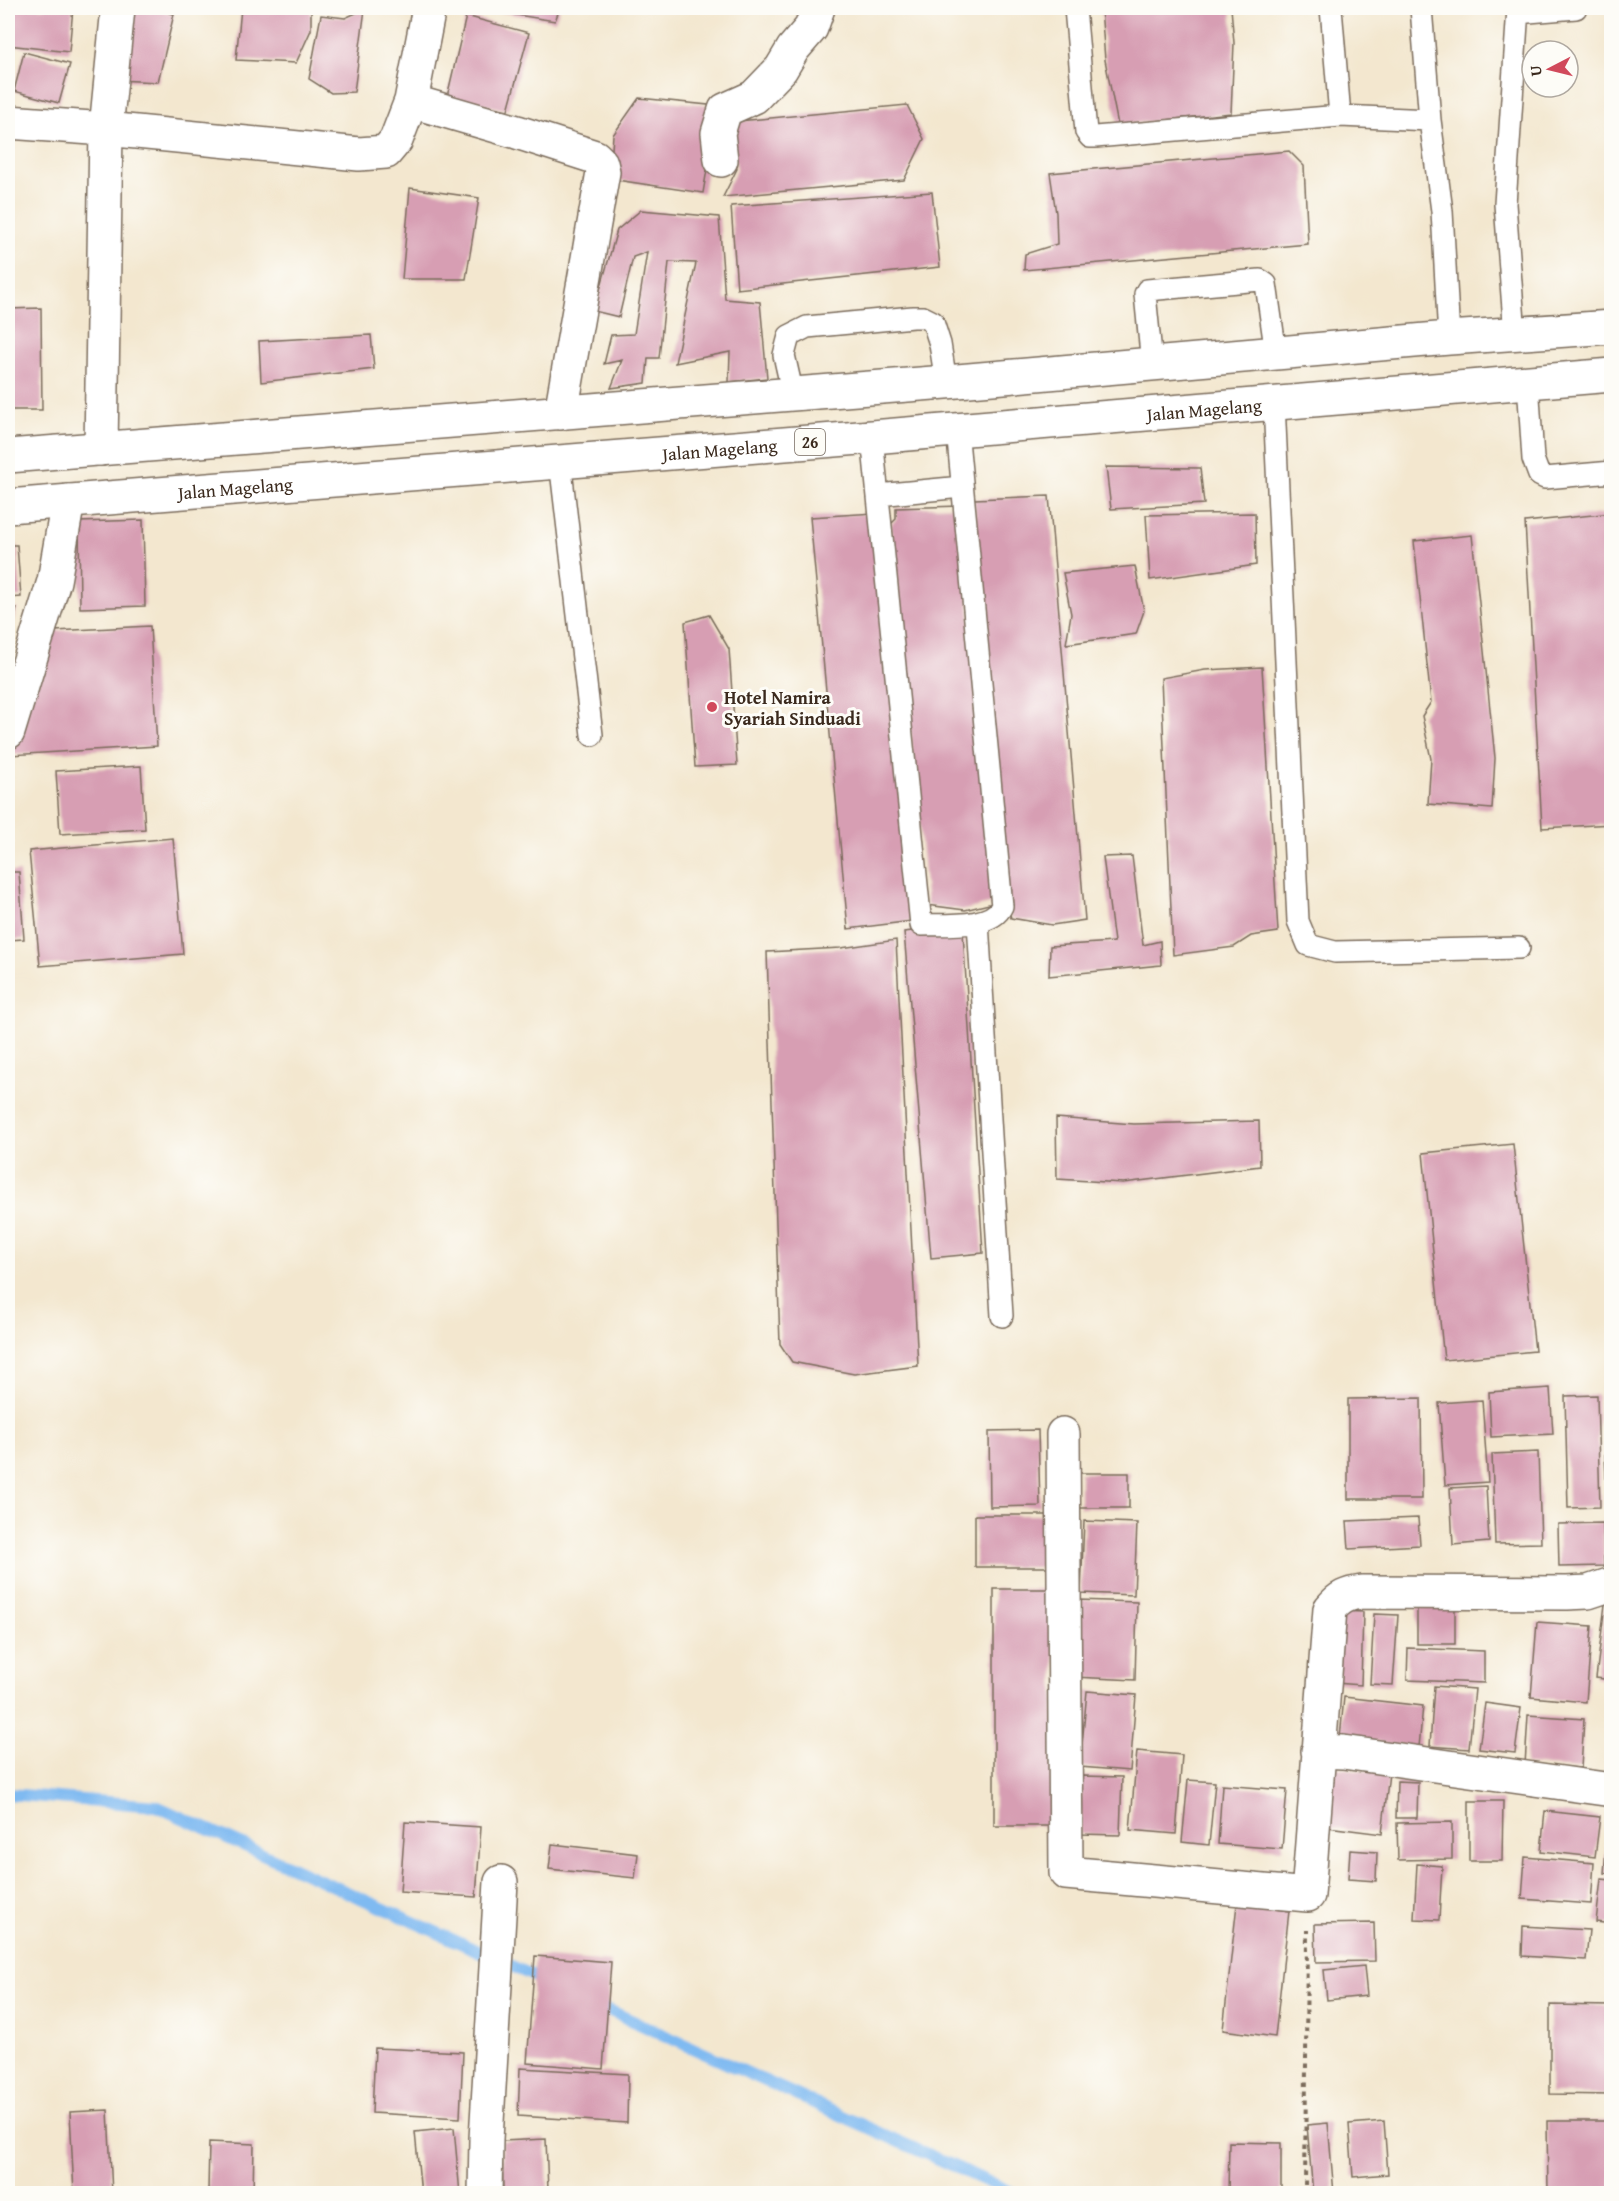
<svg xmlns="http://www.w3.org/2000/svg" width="1619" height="2201" font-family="'Gentium Book Plus',serif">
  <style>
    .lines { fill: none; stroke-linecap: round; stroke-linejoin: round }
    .stream { stroke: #7fbaf1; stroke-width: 12 }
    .building { fill: #d79eb3 }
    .lane-casing { stroke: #7b6c5c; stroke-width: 24 }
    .street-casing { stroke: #7b6c5c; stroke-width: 36 }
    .secondary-casing { stroke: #7b6c5c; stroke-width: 36 }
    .primary-casing { stroke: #7b6c5c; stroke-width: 36 }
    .path { stroke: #7b6c5c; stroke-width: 4; stroke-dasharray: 4.5 4.5; stroke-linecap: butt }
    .lane { stroke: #fff; stroke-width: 21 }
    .street { stroke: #fff; stroke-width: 33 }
    .secondary { stroke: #fff; stroke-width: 33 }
    .primary { stroke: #fff; stroke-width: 33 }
    .poi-dot { fill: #d1495b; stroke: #fdfcf7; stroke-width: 2 }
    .labels { text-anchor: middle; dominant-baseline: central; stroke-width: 6; stroke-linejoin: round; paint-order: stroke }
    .shield { fill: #fdfcf7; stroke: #75695f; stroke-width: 1.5 }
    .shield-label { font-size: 16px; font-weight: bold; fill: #3b2a1e }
    .street-label { font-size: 18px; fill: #3b2a1e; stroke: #fdfcf7 }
    .poi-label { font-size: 18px; font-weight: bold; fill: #3b2a1e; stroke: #fdfcf7; text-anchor: start }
  </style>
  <rect width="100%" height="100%" fill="#fdfcf7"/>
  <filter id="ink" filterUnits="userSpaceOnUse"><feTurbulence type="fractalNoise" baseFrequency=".0167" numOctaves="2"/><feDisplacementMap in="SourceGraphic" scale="12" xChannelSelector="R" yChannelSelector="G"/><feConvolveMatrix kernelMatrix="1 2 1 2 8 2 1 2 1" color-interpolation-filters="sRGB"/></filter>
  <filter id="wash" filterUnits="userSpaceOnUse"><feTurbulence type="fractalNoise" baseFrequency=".008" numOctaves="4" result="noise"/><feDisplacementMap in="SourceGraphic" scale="24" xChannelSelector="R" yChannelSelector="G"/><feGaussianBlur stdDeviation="1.35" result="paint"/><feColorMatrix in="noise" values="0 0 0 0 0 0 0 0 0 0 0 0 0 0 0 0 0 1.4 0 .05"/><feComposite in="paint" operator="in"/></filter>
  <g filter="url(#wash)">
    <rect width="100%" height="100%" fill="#f3e7cf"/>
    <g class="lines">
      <!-- stream -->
      <path class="stream" d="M8,1794L156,1806L547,1982
        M593,2003L1015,2194"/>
    </g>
    <g id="blocks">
      <!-- building -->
      <path class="building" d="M8,8H73L69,52L8,45Z
        M124,8H151L174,14L158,82L117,80Z
        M241,8H311V30L296,63L236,60Z
        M473,8H560L555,21Z
        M1101,8H1231L1234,43L1231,113L1118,125L1105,60Z
        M365,9L354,92L331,93L309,79L321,15L345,18Z
        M466,16L529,33L508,110L447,97Z
        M24,52L70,64L59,103L14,91Z
        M639,98L718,106L703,193L610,179L613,135Z
        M907,105L924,139L904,180L723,197L737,169L728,122Z
        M1289,151L1304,166L1308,244L1024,270L1025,254L1057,244L1056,213L1050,173Z
        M410,188L479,198L466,279H402Z
        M932,192L940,267L737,289L731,206Z
        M641,210L719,217L725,299L760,302L767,378L729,382L730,352L675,363L696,263L669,262L659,358H648L646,383L611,388L622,360L604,364L611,335L634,334L647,252L633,257L619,317L594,311L617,230Z
        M41,308L42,410H8V309Z
        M371,335L374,369L261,382L259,341Z
        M1106,467L1200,468L1204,504L1111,509Z
        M1049,496L1085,920L1052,925L1011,918L1002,888L974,499Z
        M960,506L997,902L965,910L927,905L891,524L896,519V508Z
        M875,513L912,921L848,929L810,517Z
        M1255,513L1256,565L1150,580L1146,515Z
        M1612,513V824L1542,828L1525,522Z
        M143,520L145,606L80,608L79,522Z
        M1472,535L1495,758L1492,809L1428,804L1431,759L1422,716L1431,702L1414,541Z
        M8,545H17L21,597L8,598Z
        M1135,566L1144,611L1136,634L1066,644L1071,614L1063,573Z
        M8,608H17L8,641Z
        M709,615L729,649L737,765L695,767L685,622Z
        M150,626L157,746L10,755L55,631Z
        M1262,667L1278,932L1251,936L1234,947L1173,955L1161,678L1205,670Z
        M141,766L145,829L60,834L56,771Z
        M173,838L183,954L40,966L29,851Z
        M1132,856L1143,945L1160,941L1161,965L1049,976L1050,946L1114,942L1103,857Z
        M8,872H19L24,939L8,940Z
        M913,931L963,932L983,1253L931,1258L904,932Z
        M896,940L918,1366L854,1374L792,1362L780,1344L767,952L841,948Z
        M1056,1118L1134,1124L1259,1121L1260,1166L1123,1183L1057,1179Z
        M1513,1144L1535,1351L1444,1360L1423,1153Z
        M1550,1388L1553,1434L1491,1437L1489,1392Z
        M1597,1395L1600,1507L1568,1508L1565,1396Z
        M1421,1398L1422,1499H1348V1399Z
        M1482,1400L1488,1482L1445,1485L1439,1403Z
        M1604,1428H1612V1528H1608Z
        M1038,1430L1040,1506L990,1507L989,1431Z
        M1538,1452L1541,1543L1495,1544L1492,1454Z
        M1080,1473H1129V1508H1080Z
        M1486,1486L1489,1542L1453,1545L1450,1488Z
        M975,1515H1047V1567H975Z
        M1418,1518L1420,1545L1349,1549L1347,1521Z
        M1084,1521L1137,1523L1134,1595L1081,1593Z
        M1603,1523L1604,1566L1559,1567L1558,1524Z
        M994,1589H1054L1055,1826H994Z
        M1606,1596L1612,1597V1680L1596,1678Z
        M1078,1600L1137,1602L1135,1680L1074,1677Z
        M1417,1607L1455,1608V1644H1417Z
        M1338,1611L1363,1612L1361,1685L1336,1683Z
        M1374,1614L1398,1615L1393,1685L1370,1684Z
        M1537,1622L1592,1626L1586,1702L1531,1697Z
        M1408,1648L1484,1651V1683L1407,1680Z
        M1434,1686L1475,1689L1469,1749L1430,1746Z
        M1087,1691L1136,1695L1130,1771L1080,1767Z
        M1344,1697L1423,1706L1419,1747L1340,1738Z
        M1485,1703L1521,1708L1515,1753L1479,1749Z
        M1528,1715L1584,1719L1581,1768L1525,1765Z
        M1137,1751L1182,1755L1176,1834L1130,1830Z
        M1327,1767L1389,1773L1382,1834L1320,1826Z
        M1082,1776L1122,1777L1120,1835L1080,1834Z
        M1188,1780L1215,1782L1209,1845L1182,1842Z
        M1397,1781L1418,1782L1417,1818H1396Z
        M1222,1785L1287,1790L1282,1849L1218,1844Z
        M1469,1801H1503L1502,1861H1469Z
        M1545,1811L1600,1817L1595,1857L1541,1851Z
        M1609,1814L1612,1815V1874L1604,1873Z
        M405,1822L481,1827L476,1897L400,1892Z
        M1452,1822V1859L1398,1860L1397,1823Z
        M552,1844L638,1854L635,1878L549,1869Z
        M1350,1850L1377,1852L1376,1881L1348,1879Z
        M1525,1857L1594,1863L1591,1904L1522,1899Z
        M1417,1864L1442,1866L1439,1920L1414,1919Z
        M1601,1879L1612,1880V1924L1596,1922Z
        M1237,1904L1289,1911L1275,2037L1223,2030Z
        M1374,1923L1375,1961L1316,1962L1315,1924Z
        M1523,1926L1589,1930L1586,1960L1522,1956Z
        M535,1956L611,1962L603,2069L527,2063Z
        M1364,1966L1367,1996L1327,2000L1324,1970Z
        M1550,2005L1612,2006V2095L1550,2094Z
        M375,2048L463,2052L460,2118L372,2113Z
        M520,2068L628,2074L627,2123L518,2116Z
        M108,2110L112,2194H74L70,2112Z
        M1384,2121L1388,2174L1353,2177L1349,2124Z
        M1547,2121H1612V2194H1548Z
        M1328,2123L1334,2194H1313L1307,2125Z
        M454,2128L460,2194H421L415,2132Z
        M546,2139L548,2191L503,2193L502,2141Z
        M209,2142L254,2144L253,2194L208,2192Z
        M1229,2142L1281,2143V2194H1228Z"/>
    </g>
  </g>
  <g filter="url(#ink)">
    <use href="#blocks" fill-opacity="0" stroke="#7b6c5c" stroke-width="1.5"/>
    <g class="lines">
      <!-- lane casing -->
      <g class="lane-casing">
        <path id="lane" d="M1075,8L1086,132L1090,137H1095L1340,116L1331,8
          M1421,8L1430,120
          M1517,13L1576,8
          M1340,116L1430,120L1442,211L1449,338
          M1515,335L1505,204L1518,8
          M1152,364L1145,294L1147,290L1260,280L1266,284L1276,354
          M1528,382L1533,459L1539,475L1545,478L1612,472
          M793,395L784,355L789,336L807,327L913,317H923L933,322L940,344L946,382
          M1274,403L1298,921L1308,945L1335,952L1519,948
          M872,437L921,925C943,924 992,929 1002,906L957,429
          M560,461L592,735
          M878,495L962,487
          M978,922L1002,1316"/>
      </g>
      <!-- street casing -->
      <g class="street-casing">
        <path id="street" d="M411,101L429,8
          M8,122L106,129L359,154L386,152L396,140L411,101L517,132L595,157L601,163L603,172L561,413
          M721,160L718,133L725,110L754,97L781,69L793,49L811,28L818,8
          M101,449L106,129
          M8,732L54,581L68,501
          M1063,1434L1066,1873L1308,1895L1330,1609C1340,1597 1347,1594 1362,1592L1567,1593L1588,1592L1612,1584
          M1318,1751L1343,1752L1612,1790
          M485,2194L486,2139L501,1882"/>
      </g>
      <!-- secondary casing -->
      <g class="secondary-casing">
        <path id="secondary" d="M106,129L118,8"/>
      </g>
      <!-- primary casing -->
      <g class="primary-casing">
        <g id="primary">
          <path d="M8,456L946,382L1449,338L1612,327"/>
          <path id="s1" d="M8,506L872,437L1612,375"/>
        </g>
      </g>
      <!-- path -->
      <path class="path" d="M1305,2194L1307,1930"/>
      <!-- lane -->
      <use href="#lane" class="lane"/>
      <!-- street -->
      <use href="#street" class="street"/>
      <!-- secondary -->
      <use href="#secondary" class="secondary"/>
      <!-- primary -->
      <use href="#primary" class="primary"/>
    </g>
  </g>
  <!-- markers -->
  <circle class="poi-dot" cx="712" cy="707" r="6"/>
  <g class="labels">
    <!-- shield labels -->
    <rect class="shield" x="795" y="429" width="30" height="26" rx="4.5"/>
    <g class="shield-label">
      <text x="810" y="442">26</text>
    </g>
    <!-- street labels -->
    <g class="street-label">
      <text stroke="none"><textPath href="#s1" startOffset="1200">Jalan Magelang</textPath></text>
      <text stroke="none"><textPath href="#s1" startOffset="714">Jalan Magelang</textPath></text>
      <text stroke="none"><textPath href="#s1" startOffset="228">Jalan Magelang</textPath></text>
    </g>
    <!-- poi labels -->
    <g class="poi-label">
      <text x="724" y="697">Hotel Namira<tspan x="724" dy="21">Syariah Sinduadi</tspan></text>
    </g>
  </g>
  <!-- margin -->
  <rect width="1619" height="2201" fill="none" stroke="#fdfcf7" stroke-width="30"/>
  <!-- north arrow -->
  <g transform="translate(1550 69) rotate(263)"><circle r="28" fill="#fdfcf7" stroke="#afa8a0" stroke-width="1.5"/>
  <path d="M0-4.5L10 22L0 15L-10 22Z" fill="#d1495b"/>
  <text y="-9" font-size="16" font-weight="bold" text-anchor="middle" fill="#3b2a1e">U</text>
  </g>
</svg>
